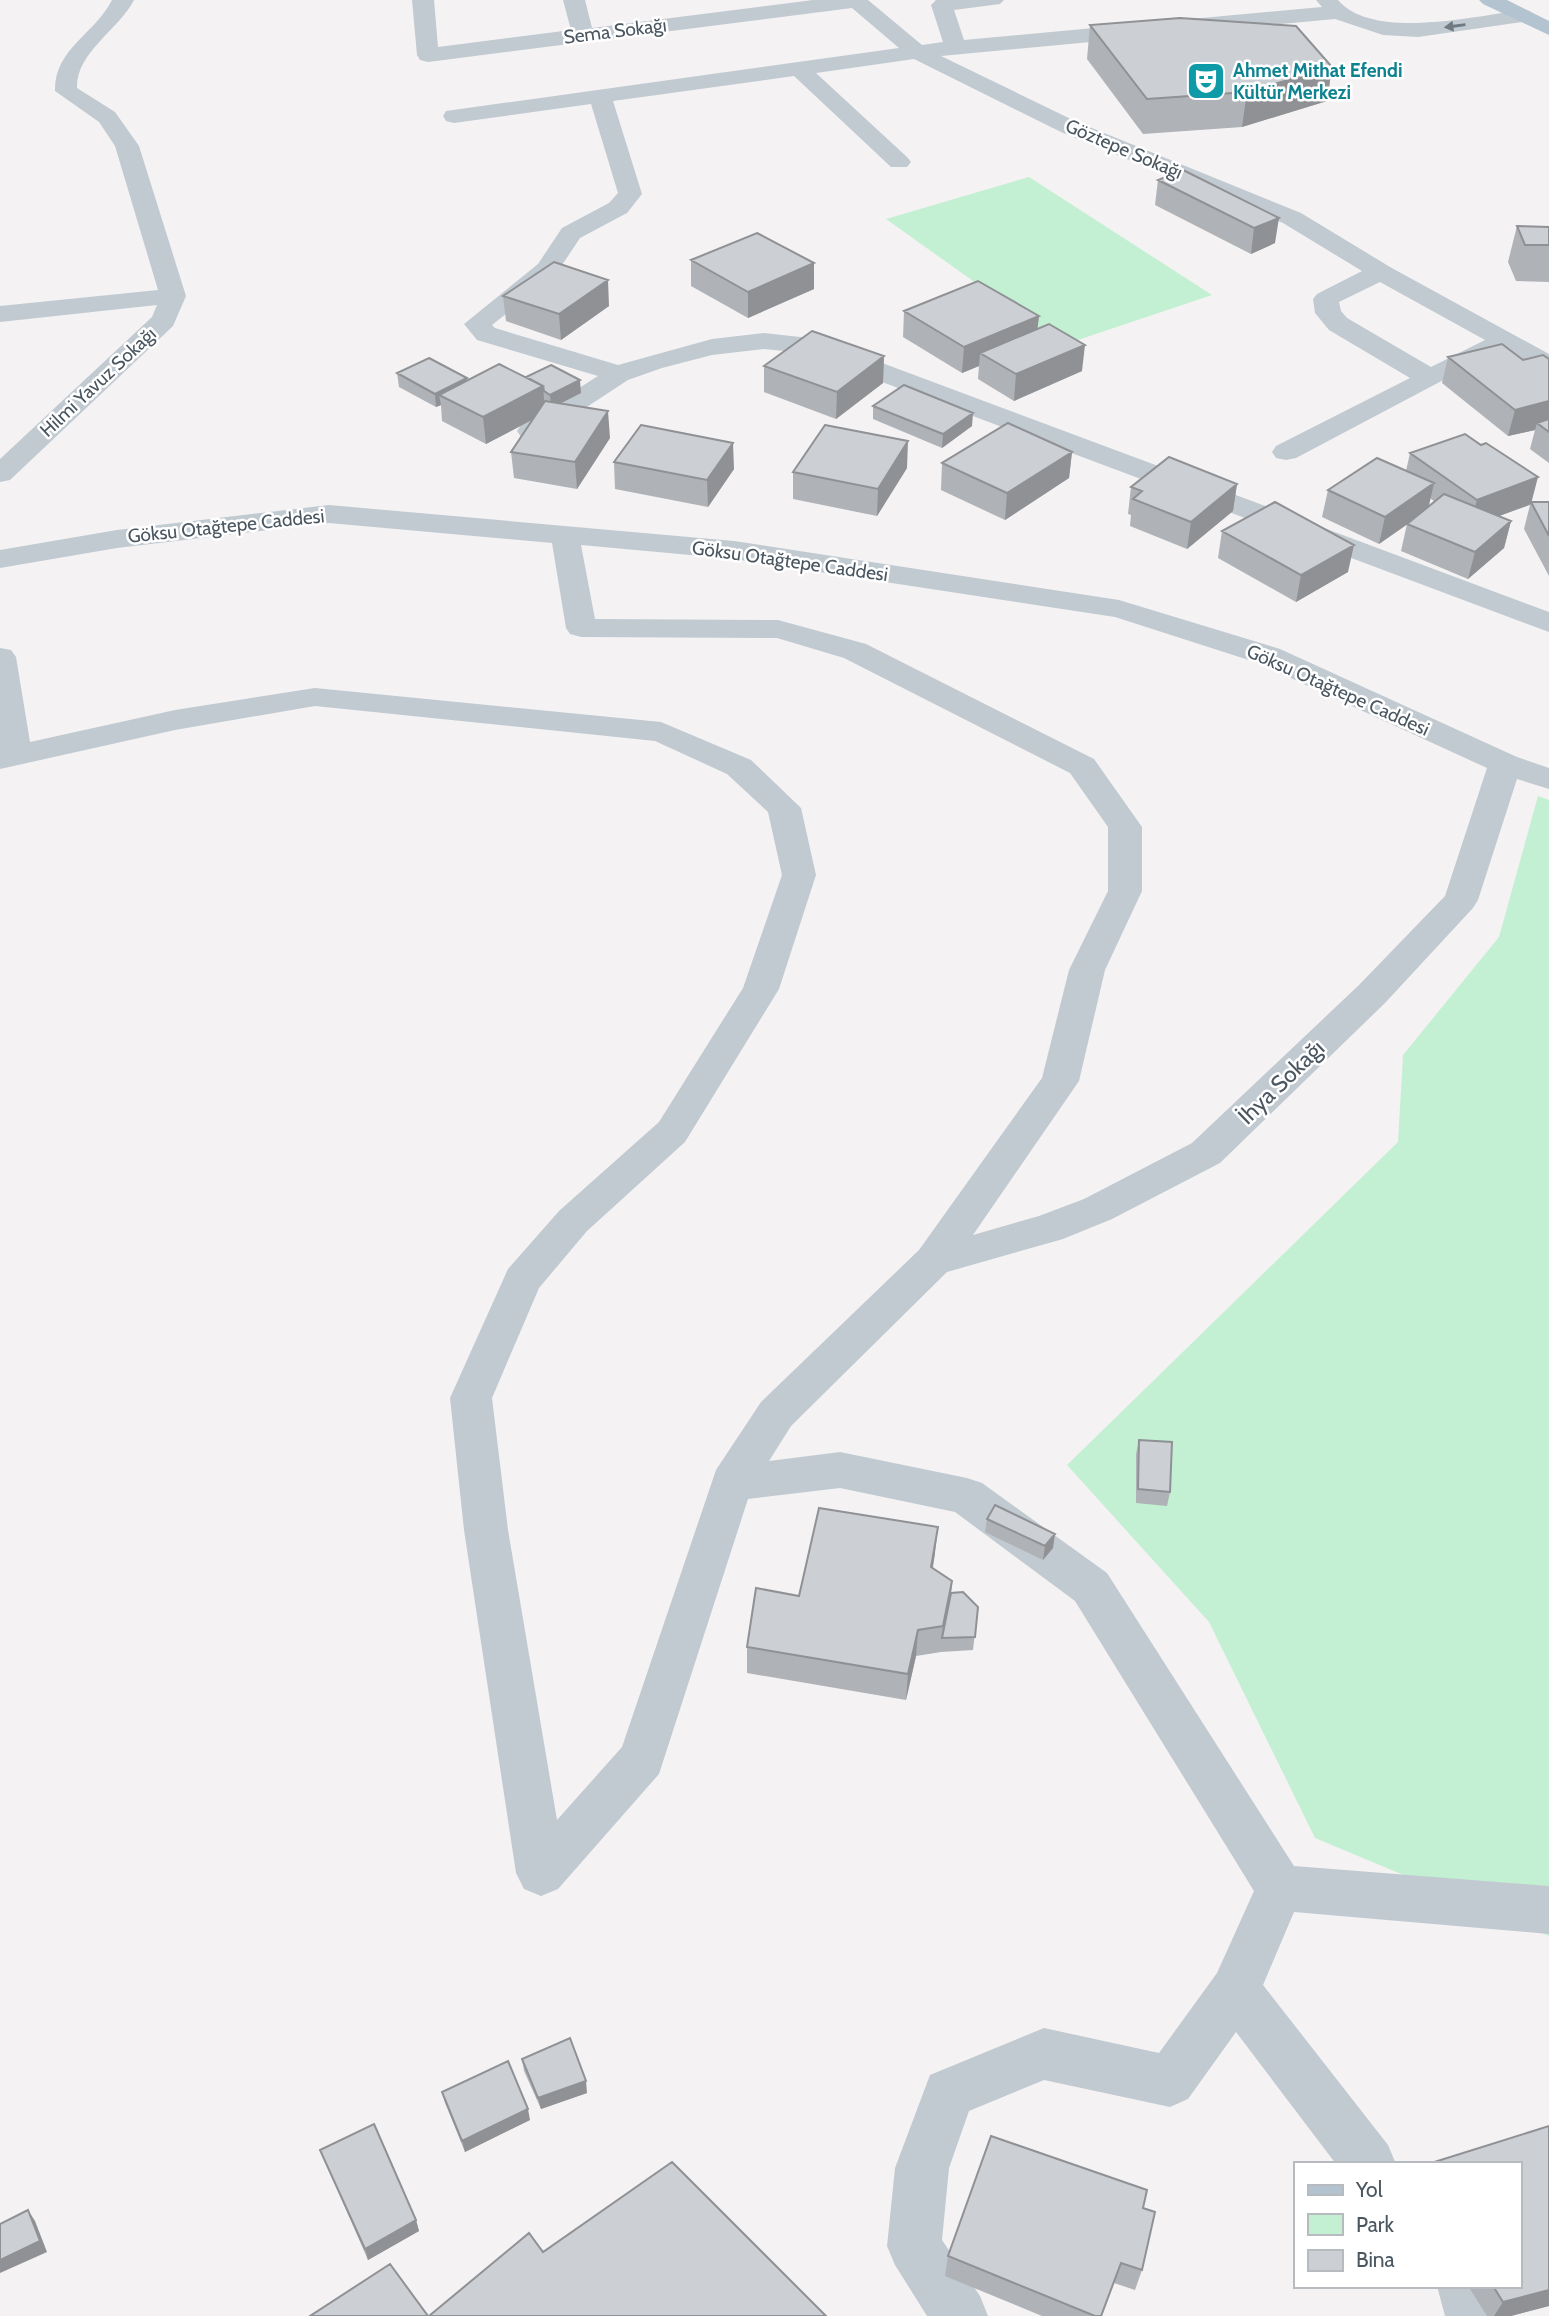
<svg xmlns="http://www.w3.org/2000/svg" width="1549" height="2316" font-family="Cabin,sans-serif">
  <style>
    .green { fill: #c3f0d2 }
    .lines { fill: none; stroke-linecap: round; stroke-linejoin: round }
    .minor { fill: #c1cad1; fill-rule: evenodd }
    .major { fill: #b3c3d0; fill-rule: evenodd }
    .wall { fill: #afb2b6; fill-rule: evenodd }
    .shaded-wall { fill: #8f9194 }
    .building { fill: #cccfd4; stroke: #8f9194; stroke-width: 2 }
    .oneway { fill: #6e7982 }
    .labels { text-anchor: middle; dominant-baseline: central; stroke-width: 5; stroke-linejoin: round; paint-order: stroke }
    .far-street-label { font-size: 19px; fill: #4a5660; stroke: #fff }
    .far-culture-label { font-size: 19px; font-weight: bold; fill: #0d838f; stroke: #fff; text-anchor: start }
    .street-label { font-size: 23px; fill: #4a5660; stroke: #fff }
  </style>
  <rect width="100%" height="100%" fill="#f4f2f3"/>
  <!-- green -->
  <path class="green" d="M1029,177L1212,295L1063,345L886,219Z
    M1538,796L1549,800V1936L1315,1838L1209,1622L1067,1465L1398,1142L1403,1055L1499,937Z"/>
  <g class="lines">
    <!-- minor -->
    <path class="minor" d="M112,0H134C118,31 76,52 77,88L115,112L139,146L186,296L173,326L10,480L0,482V459L152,317L157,305L0,322V306L158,290L115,146L99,122L55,91C54,49 95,34 112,0Z
      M412,0H434L438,47L571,30L563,0H585L592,28L813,0H868L922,45L943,42L931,5L936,0H1004L1000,4L954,10L964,40L1322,7L1316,0H1338C1373,41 1475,16 1522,10L1530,11L1533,16L1530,21L1522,22L1418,37L1383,35L1335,19L941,56L1077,122L1301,213L1390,267L1549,354V373L1502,349L1296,458L1286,460L1276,458L1272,452L1276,446L1410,378L1329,330L1315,313L1313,299L1317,294L1362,271L1283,223L1061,132L914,59L816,73L907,157L911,162L907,167H891L794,76L613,101L642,194L627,213L580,238L556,274L492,325L495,328L618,365L712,339L764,333L818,339L1549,612V632L805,353L764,349L712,355L662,368L628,380L541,437L531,439L521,437L517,431L521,425L598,376L477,340L464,324L538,264L562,228L609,203L618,193L591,104L454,123L446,121L443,116L446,111L899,48L852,8L428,62L420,60L417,55ZM1380,282L1485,340L1431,367L1347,318L1341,311L1339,302Z
      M329,505L734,541L1119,600L1280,649L1517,757L1549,768V789L1517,779L1478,900L1473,908L1385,1003L1220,1163L1112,1219L1063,1239L947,1272L791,1426L769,1461L840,1452L967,1478L982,1483L1107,1573L1294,1866L1549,1886V1934L1294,1912L1263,1985L1388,2145L1396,2164H1336L1236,2032L1188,2099L1170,2107L1044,2080L969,2111L949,2168L942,2240L980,2296L988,2316H927L895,2265L887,2246L895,2168L930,2075L1044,2028L1159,2053L1217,1973L1254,1891L1075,1601L955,1512L840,1488L748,1499L659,1774L558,1889L541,1896L524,1889L516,1873L464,1530L450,1398L508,1269L559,1211L659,1122L743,988L782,875L768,812L727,774L655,741L315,706L175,730L0,769V648L11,650L16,657L30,742L175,710L315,688L661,722L751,760L801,808L816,875L779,989L685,1142L587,1231L539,1288L492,1398L508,1530L557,1820L622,1747L716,1470L761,1402L919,1250L1042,1078L1069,970L1108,891V827L1070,773L844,658L777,638L581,637L570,634L566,628L552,543L329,523L117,548L0,568V550L117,530ZM581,545L734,559L1115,617L1258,663L1487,768L1445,896L1359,985L1192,1143L1084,1199L1039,1216L973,1235L1079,1081L1105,970L1142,891V827L1094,759L866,644L778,620L595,619Z
      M1437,2286H1493L1501,2316H1445Z"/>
    <!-- major -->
    <path class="major" d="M1479,0H1507L1549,21V35L1483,4Z"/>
  </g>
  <!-- wall -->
  <path class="wall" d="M1090,25L1332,67L1327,101L1242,127L1143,134L1087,59Z
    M1183,170L1275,243L1251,254L1155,205L1158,180Z
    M1517,226L1549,227V282L1516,281L1508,262Z
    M691,260L814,289L748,318L691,286Z
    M503,296L609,306L561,340L506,321Z
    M904,311L1039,316L1037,329L1082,371L1014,401L978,379L979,366L962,373L903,337Z
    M884,356L883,383L836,419L764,392V366Z
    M1448,357L1549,359V463L1530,449L1535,430L1508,436L1442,383Z
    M397,373L467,381L526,377L581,393L560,404L610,438L577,489L514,478L511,452L534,419L486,444L442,421L441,405L436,407L399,387Z
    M873,406L972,426L942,448L873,419Z
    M1072,452L1069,478L1005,520L941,490L942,463Z
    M1410,453L1531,502H1549V576L1524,529L1530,505L1499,516L1511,521L1504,548L1468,579L1401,551L1407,524L1379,544L1322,517L1328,490L1406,471ZM1430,498L1435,502L1428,507Z
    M614,462L734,469L708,507L615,489Z
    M907,468L877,516L793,499V472Z
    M1237,484L1233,511L1187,549L1130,526L1131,515L1128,514L1131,487Z
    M1222,531L1348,572L1296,602L1218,558Z
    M1139,1440L1170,1492L1167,1506L1136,1503V1454Z
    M987,1519L1053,1548L1043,1560L985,1532Z
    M935,1553L933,1568L952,1581L951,1593L978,1607L973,1650L941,1652L916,1656L906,1700L747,1673V1647L799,1596Z
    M522,2059L587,2093L541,2109L524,2071Z
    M442,2092L530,2120L465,2152L445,2103Z
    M320,2150L416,2220L419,2231L368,2260Z
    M1143,2208L1142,2270L1135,2290L1114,2283L1102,2316H1042L945,2276L948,2256Z
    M1468,2286H1519L1549,2306L1511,2316H1487Z"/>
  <!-- shaded-wall -->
  <path class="shaded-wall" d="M1332,67L1327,101L1242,127L1247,92Z
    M1279,218L1275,243L1251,254L1254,228Z
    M814,263V289L748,318V292Z
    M608,280L609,306L561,340L559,314Z
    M1039,316L1036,342L980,353L979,366L962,373L964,347Z
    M1085,345L1082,371L1014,401L1016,374Z
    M884,356L883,383L836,419L837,392Z
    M467,378L468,392L439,395L441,405L436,407L435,394Z
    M580,380L581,393L551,408L550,395Z
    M543,386L545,413L486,444L483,417Z
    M1549,401V426L1537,423L1535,430L1508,436L1515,410Z
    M608,411L610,438L577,489L575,462Z
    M973,413L972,426L942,448L943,434Z
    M908,441L907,468L877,516L878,489Z
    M733,443L734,469L708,507L707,480Z
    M1072,452L1069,478L1005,520L1007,493Z
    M1538,477L1531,504L1470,527L1477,500Z
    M1434,483L1428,510L1379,544L1385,517Z
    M1237,484L1233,511L1187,549L1191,522Z
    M1511,521L1504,548L1468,579L1475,552Z
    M1354,545L1348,572L1296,602L1301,575Z
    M938,1527L935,1553L928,1594L931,1567Z
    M1055,1534L1053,1548L1043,1560L1045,1546Z
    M952,1581L950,1607L942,1638L943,1626Z
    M918,1630L916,1656L906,1700L908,1674Z
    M586,2081L587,2093L541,2109L538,2098Z
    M528,2109L530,2120L465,2152L462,2141Z
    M28,2210L35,2221L47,2252L0,2273V2260Z
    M416,2220L419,2231L368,2260L365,2249Z
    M1549,2290V2306L1511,2316H1494L1503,2302Z"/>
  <!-- building -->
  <path class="building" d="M1180,18L1296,26L1332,67L1247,92L1147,99L1090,25Z
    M1183,170L1279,218L1254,228L1158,180Z
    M1517,226L1549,227V245H1525Z
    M757,233L814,263L748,292L691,260Z
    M554,262L608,280L559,314L503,296Z
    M978,281L1039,316L964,347L904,311Z
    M1049,324L1085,345L1016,374L980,353Z
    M812,331L884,356L837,392L764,366Z
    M1502,344L1523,360L1543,355L1549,359V401L1515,410L1448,357Z
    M429,358L467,378L435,394L397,373Z
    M499,364L543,386L483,417L439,395Z
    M551,365L580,380L550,395L544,391L543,386L526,377Z
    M904,385L973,413L943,434L873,406Z
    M545,401L608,411L575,462L511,452Z
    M1549,419V432L1537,423Z
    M1008,423L1072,452L1007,493L942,463Z
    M641,425L733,443L707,480L614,462Z
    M825,425L908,441L878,489L793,472Z
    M1465,434L1481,445L1486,443L1538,477L1477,500L1410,453Z
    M1169,457L1237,484L1191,522L1133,499L1142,491L1131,487Z
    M1377,458L1434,483L1385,517L1328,490Z
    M1444,494L1511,521L1475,552L1407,524Z
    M1275,502L1354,545L1301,575L1222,531Z
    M1531,502H1549V536Z
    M1139,1440L1172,1442L1170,1492L1138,1489Z
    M995,1505L1055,1534L1045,1546L987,1519Z
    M819,1508L938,1527L931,1567L952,1581L943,1626L918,1630L908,1674L747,1647L756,1588L799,1596Z
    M963,1592L978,1607L975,1637L942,1638L951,1593Z
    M570,2038L586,2081L538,2098L522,2059Z
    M508,2061L528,2109L462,2141L442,2092Z
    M374,2124L416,2220L365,2249L320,2150Z
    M1549,2126V2290L1503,2302L1493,2286H1519V2164H1428Z
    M991,2136L1147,2190L1143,2208L1155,2212L1142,2270L1121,2263L1101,2316H1095L948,2256Z
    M672,2162L826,2316H429L529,2233L543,2252Z
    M28,2210L40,2241L0,2260V2224Z
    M390,2264L428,2316H310Z"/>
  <!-- one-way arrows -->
  <defs><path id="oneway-solid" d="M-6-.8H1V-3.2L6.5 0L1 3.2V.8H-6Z" transform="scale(1.75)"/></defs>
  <use class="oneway" href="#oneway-solid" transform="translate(1455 26) rotate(172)"/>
  <!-- icons -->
  <defs>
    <g id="theatre-square" transform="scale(2.0125)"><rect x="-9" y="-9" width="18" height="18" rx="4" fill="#0f9aa8" stroke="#fff"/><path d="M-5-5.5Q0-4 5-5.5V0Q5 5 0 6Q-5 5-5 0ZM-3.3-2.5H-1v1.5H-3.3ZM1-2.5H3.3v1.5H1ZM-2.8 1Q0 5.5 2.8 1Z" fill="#fff"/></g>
  </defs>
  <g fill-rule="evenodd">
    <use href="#theatre-square" x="1206" y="81"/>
  </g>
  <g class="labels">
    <!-- far-street labels -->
    <g class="far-street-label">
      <text transform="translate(615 31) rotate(-7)">Sema Sokağı</text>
      <text transform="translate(1124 149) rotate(23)">Göztepe Sokağı</text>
      <text transform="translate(98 382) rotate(-43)">Hilmi Yavuz Sokağı</text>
      <text transform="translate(226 526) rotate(-6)">Göksu Otağtepe Caddesi</text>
      <text transform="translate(790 561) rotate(8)">Göksu Otağtepe Caddesi</text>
      <text transform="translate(1338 690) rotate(24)">Göksu Otağtepe Caddesi</text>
    </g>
    <!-- far-culture labels -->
    <g class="far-culture-label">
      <text x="1233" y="70">Ahmet Mithat Efendi<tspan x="1233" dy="22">Kültür Merkezi</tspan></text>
    </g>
    <!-- street labels -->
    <g class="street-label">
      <text transform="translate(1281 1082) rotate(-44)">İhya Sokağı</text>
    </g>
  </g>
  <!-- legend -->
  <rect x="1294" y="2162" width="228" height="126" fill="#ffffff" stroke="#b7bbbf" stroke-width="2"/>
  <rect x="1308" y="2185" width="35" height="10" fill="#b3c3d0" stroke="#b7bbbf" stroke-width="2"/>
  <text x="1356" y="2197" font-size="21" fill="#4a5660">Yol</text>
  <rect x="1308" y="2214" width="35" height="21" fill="#c3f0d2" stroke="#b7bbbf" stroke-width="2"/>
  <text x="1356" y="2232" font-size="21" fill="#4a5660">Park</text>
  <rect x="1308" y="2250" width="35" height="21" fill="#cccfd4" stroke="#b7bbbf" stroke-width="2"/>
  <text x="1356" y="2267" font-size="21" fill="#4a5660">Bina</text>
</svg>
